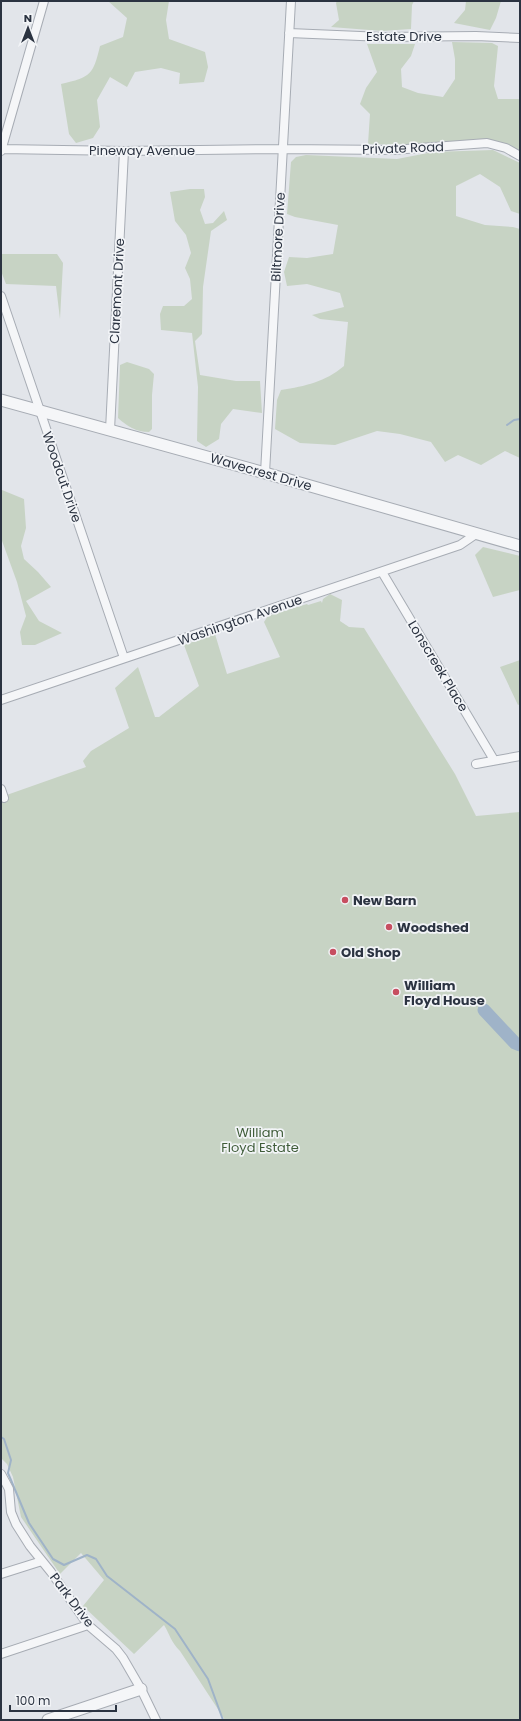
<svg xmlns="http://www.w3.org/2000/svg" width="521" height="1721" font-family="Poppins,sans-serif">
  <style>
    .green { fill: #c7d3c4 }
    .lines { fill: none; stroke-linecap: round; stroke-linejoin: round }
    .stream { stroke: #9fb3c8; stroke-width: 2 }
    .river { stroke: #9fb3c8; stroke-width: 13 }
    .minor-casing { stroke: #a7acb4; stroke-width: 10 }
    .tertiary-casing { stroke: #a7acb4; stroke-width: 13 }
    .minor { stroke: #f5f6f8; stroke-width: 8 }
    .tertiary { stroke: #f5f6f8; stroke-width: 11 }
    .poi-dot { fill: #c74e60; stroke: #f2f4f7; stroke-width: 1.5 }
    .labels { text-anchor: middle; dominant-baseline: central; stroke-width: 3.5; stroke-linejoin: round; paint-order: stroke }
    .street-label { font-size: 13px; fill: #2b3341; stroke: #f2f4f7 }
    .poi-label { font-size: 13px; font-weight: bold; fill: #2b3341; stroke: #f2f4f7; text-anchor: start }
    .park-label { font-size: 13px; fill: #3f5c39; stroke: #f2f4f7 }
  </style>
  <rect width="100%" height="100%" fill="#e2e5ea"/>
  <!-- green -->
  <path class="green" d="M108,1H169L166,20L169,39L205,52L208,67L204,82L179,84L180,73L161,68L135,72L127,87L110,77L97,100L100,127L93,138L76,143L69,134L61,84C91,77 93,75 100,46L123,37L127,18Z
    M337,1H414L412,5L411,29L382,31L331,27L339,20L336,3Z
    M466,1H501L496,18L490,30L454,23L465,10Z
    M452,42L492,43L498,46L494,86L498,99H520V152L494,141L394,145L368,144L370,114L360,104L366,88L377,72L367,44H415L411,56L401,69L402,87L418,93L443,97L455,79V59Z
    M493,150L520,163V214L511,211L500,187L480,174L456,186V216L485,225L513,227L520,229V458L505,451L481,465L458,455L445,462L431,442L400,434L377,431L335,445L300,443L275,429L277,400L281,390C306,386 325,382 344,366L348,322L320,319L312,315L344,307L340,293L307,284L287,286L284,272L289,257L307,258L333,254L338,225L295,217L287,214L291,162L296,157L306,155L397,159L433,152Z
    M190,189H204L205,197L200,210L205,224L213,223L224,211L227,220L211,231L203,287L202,334L195,341L200,375L236,381H260L262,413L233,409L221,424L219,439L206,447L197,441L198,387L192,333L161,330L160,314L163,306H184L192,299L190,279L185,268L191,253L186,235L175,221L170,192Z
    M1,254H57L63,263L60,319L56,286L6,284L1,271Z
    M127,362L149,369L154,374L152,395V429L149,432C136,432 127,426 118,418L120,365Z
    M1,481L2,490L24,499L26,528L21,546L24,559L38,572L51,587L26,601L39,621L62,633L35,645H22L20,632L26,616L17,582L1,538Z
    M483,547L520,556V590L493,597L475,555Z
    M330,594L342,600L340,621L349,627L364,628L455,774L476,816L520,812V1720H225L180,1651C171,1642 170,1635 164,1625L134,1654L83,1606L104,1580L81,1553L60,1574L21,1517L13,1477L7,1464L1,1458V797L86,767L83,761L91,751L129,728L115,688L138,667L155,717H159L199,686L184,645L215,634L227,674L280,657L264,622L268,616L307,604L308,605L321,601L322,603L323,599Z
    M520,660V704L518,705L500,667Z"/>
  <g class="lines">
    <!-- stream -->
    <path class="stream" d="M507,425L514,420L520,419
      M1,1437L4,1439L11,1460L8,1473L29,1523L53,1559L64,1565L87,1555L96,1559L107,1576L175,1629L208,1679L223,1720"/>
    <!-- river -->
    <path class="river" d="M484,1010L515,1043L520,1045"/>
    <!-- minor casing -->
    <g class="minor-casing">
      <path id="minor" d="M289,33L384,37L476,36L520,38
        M1,149L124,151L283,149L393,150L487,143L506,148L520,156
        M1,151L44,1
        M1,296L124,658
        M110,430L124,151
        M265,473L291,1
        M382,572L494,760
        M1,700L460,545L476,534
        M476,764L520,756
        M1,789L4,798
        M1,1474L9,1489L11,1512L16,1524L30,1546L51,1572L88,1625L116,1649L123,1658L141,1689L156,1720
        M1,1574L42,1561
        M1,1654L88,1625"/>
    </g>
    <!-- tertiary casing -->
    <g class="tertiary-casing">
      <path id="tertiary" d="M1,400L265,473L520,546
        M48,1720L141,1689"/>
    </g>
    <!-- minor -->
    <use href="#minor" class="minor"/>
    <!-- tertiary -->
    <use href="#tertiary" class="tertiary"/>
  </g>
  <!-- markers -->
  <g class="poi-dot">
    <circle cx="345" cy="900" r="4"/>
    <circle cx="389" cy="927" r="4"/>
    <circle cx="333" cy="952" r="4"/>
    <circle cx="396" cy="992" r="4"/>
  </g>
  <g class="labels">
    <!-- street labels -->
    <g class="street-label">
      <text x="404" y="36">Estate Drive</text>
      <text transform="translate(403 148) rotate(-2)">Private Road</text>
      <text x="142" y="150">Pineway Avenue</text>
      <text transform="translate(278 237) rotate(-87)">Biltmore Drive</text>
      <text transform="translate(117 291) rotate(-87)">Claremont Drive</text>
      <text transform="translate(261 472) rotate(16)">Wavecrest Drive</text>
      <text transform="translate(62 477) rotate(71)">Woodcut Drive</text>
      <text transform="translate(240 620) rotate(-19)">Washington Avenue</text>
      <text transform="translate(438 666) rotate(59)">Lonscreek Place</text>
      <text transform="translate(72 1600) rotate(53)">Park Drive</text>
    </g>
    <!-- poi labels -->
    <g class="poi-label">
      <text x="353" y="900">New Barn</text>
      <text x="397" y="927">Woodshed</text>
      <text x="341" y="952">Old Shop</text>
      <text x="404" y="985">William<tspan x="404" dy="15">Floyd House</tspan></text>
    </g>
    <!-- park labels -->
    <g class="park-label">
      <text x="260" y="1132">William<tspan x="260" dy="15">Floyd Estate</tspan></text>
    </g>
  </g>
  <!-- border -->
  <rect width="521" height="1721" fill="none" stroke="#2b3341" stroke-width="4"/>
  <!-- north arrow -->
  <g transform="translate(28 28)" stroke="#f2f4f7" stroke-width="3" paint-order="stroke">
  <path d="M0-3L7 15L0 10L-7 15Z" fill="#2b3341"/>
  <text y="-6" font-size="11" font-weight="bold" text-anchor="middle" fill="#2b3341">N</text>
  </g>
  <!-- scale -->
  <path d="M10 1705v6h106v-6" fill="none" stroke="#2b3341" stroke-width="2"/>
  <text x="16" y="1705" font-size="12" fill="#2b3341" stroke="#f2f4f7" stroke-width="3" paint-order="stroke">100 m</text>
</svg>
